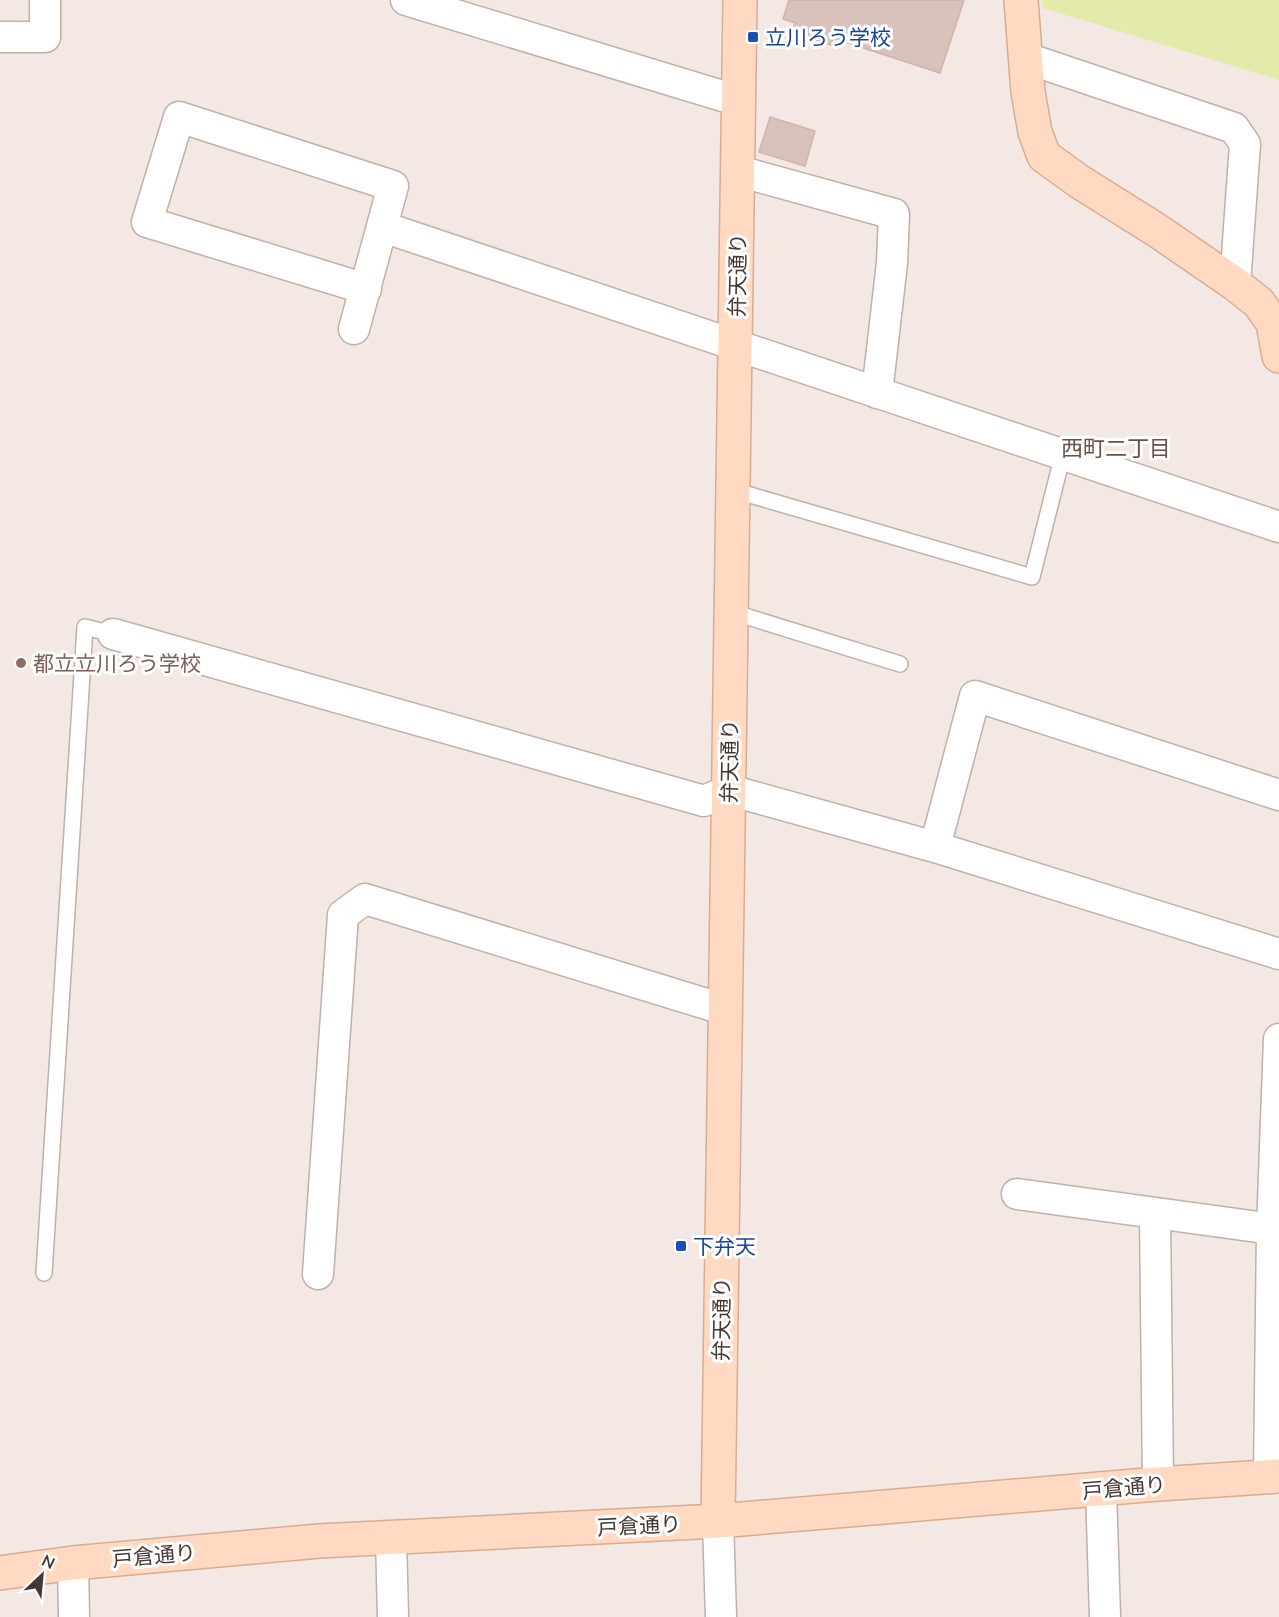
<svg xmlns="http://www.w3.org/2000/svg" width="1279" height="1617" font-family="Mulish,'Noto Sans JP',sans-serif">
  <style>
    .green { fill: #e4eaa9 }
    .building { fill: #d8c2bb; stroke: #d0b4ab; stroke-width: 1.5 }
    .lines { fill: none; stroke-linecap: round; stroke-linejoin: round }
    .lane-casing { stroke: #c1b0a8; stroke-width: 18 }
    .street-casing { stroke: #c1b0a8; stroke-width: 33 }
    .secondary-casing { stroke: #d9ac92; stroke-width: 36 }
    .lane { stroke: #fff; stroke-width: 15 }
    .street { stroke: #fff; stroke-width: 30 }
    .secondary { stroke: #ffd9c1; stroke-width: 33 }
    .transit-dot { fill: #1a4fb4; stroke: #fff; stroke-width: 2 }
    .education-dot { fill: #8d6e63; stroke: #fff; stroke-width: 2 }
    .labels { text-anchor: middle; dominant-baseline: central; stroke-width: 6; stroke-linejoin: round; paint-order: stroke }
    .transit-label { font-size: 21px; fill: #164399; stroke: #fff; text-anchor: start }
    .street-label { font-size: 21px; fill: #453733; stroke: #fff }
    .education-label { font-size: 21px; fill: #785e54; stroke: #fff; text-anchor: start }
    .neighbourhood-label { font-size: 22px; fill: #68514a; stroke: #fff }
  </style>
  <rect width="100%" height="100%" fill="#f3e8e3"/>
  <!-- green -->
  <path class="green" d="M1042,0H1279V80L1043,8Z"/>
  <!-- building -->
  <path class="building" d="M789,0H964L940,73L833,38L831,45L792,32L795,23L783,19Z
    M770,117L815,131L805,166L759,152Z"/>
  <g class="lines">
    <!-- lane casing -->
    <g class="lane-casing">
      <path id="lane" d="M733,490L1032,577L1063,454
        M732,612L900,664
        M44,1273L85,627L113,634"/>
    </g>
    <!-- street casing -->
    <g class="street-casing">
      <path id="street" d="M406,0L739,101
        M0,37H45V0
        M1026,58L1234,128L1245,144L1235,284
        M738,171L894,214L892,263L877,393
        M383,227L1279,527
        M354,329L393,186L179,117L147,222L366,289
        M113,634L704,801L729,790L935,847L1279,954
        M935,847L975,696L1279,795
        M1017,1194L1272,1229
        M1155,1213L1158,1484
        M318,1274L343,915L365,899L726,1010
        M1269,1477L1272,1229L1279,1039
        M1101,1489L1105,1617
        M718,1521L721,1617
        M391,1538L393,1617
        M73,1563L74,1617"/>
    </g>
    <!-- secondary casing -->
    <g class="secondary-casing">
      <path id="secondary" d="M1021,0L1028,92L1035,132L1044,156L1080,182L1158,231L1235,284L1259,303L1273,323L1279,356
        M718,1521L740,0
        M0,1573L73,1563L319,1541L718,1521L1158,1484L1279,1476"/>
    </g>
    <!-- lane -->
    <use href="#lane" class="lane"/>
    <!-- street -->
    <use href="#street" class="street"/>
    <!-- secondary -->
    <use href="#secondary" class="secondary"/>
  </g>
  <!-- markers -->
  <g class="transit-dot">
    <rect x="747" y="31" width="12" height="12" rx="3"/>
    <rect x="675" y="1240" width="12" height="12" rx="3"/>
  </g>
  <circle class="education-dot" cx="21" cy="663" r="6"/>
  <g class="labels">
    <!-- transit labels -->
    <g class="transit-label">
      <text x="765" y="37">立川ろう学校</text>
      <text x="693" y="1246">下弁天</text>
    </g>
    <!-- street labels -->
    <g class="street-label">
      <text transform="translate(737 275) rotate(-89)">弁天通り</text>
      <text transform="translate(729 761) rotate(-89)">弁天通り</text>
      <text transform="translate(721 1319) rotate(-89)">弁天通り</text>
      <text transform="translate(1124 1487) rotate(-5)">戸倉通り</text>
      <text transform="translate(639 1525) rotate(-3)">戸倉通り</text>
      <text transform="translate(154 1555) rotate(-5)">戸倉通り</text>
    </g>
    <!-- education labels -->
    <g class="education-label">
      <text x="33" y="663">都立立川ろう学校</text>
    </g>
    <!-- neighbourhood labels -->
    <g class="neighbourhood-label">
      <text x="1116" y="448">西町二丁目</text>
    </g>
  </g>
  <!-- north arrow -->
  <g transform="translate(42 1575) rotate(26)" stroke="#ffffff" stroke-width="4.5" paint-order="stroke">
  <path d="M0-4.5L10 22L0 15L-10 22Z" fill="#453733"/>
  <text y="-9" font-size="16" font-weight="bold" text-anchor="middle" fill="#453733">N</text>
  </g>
</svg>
